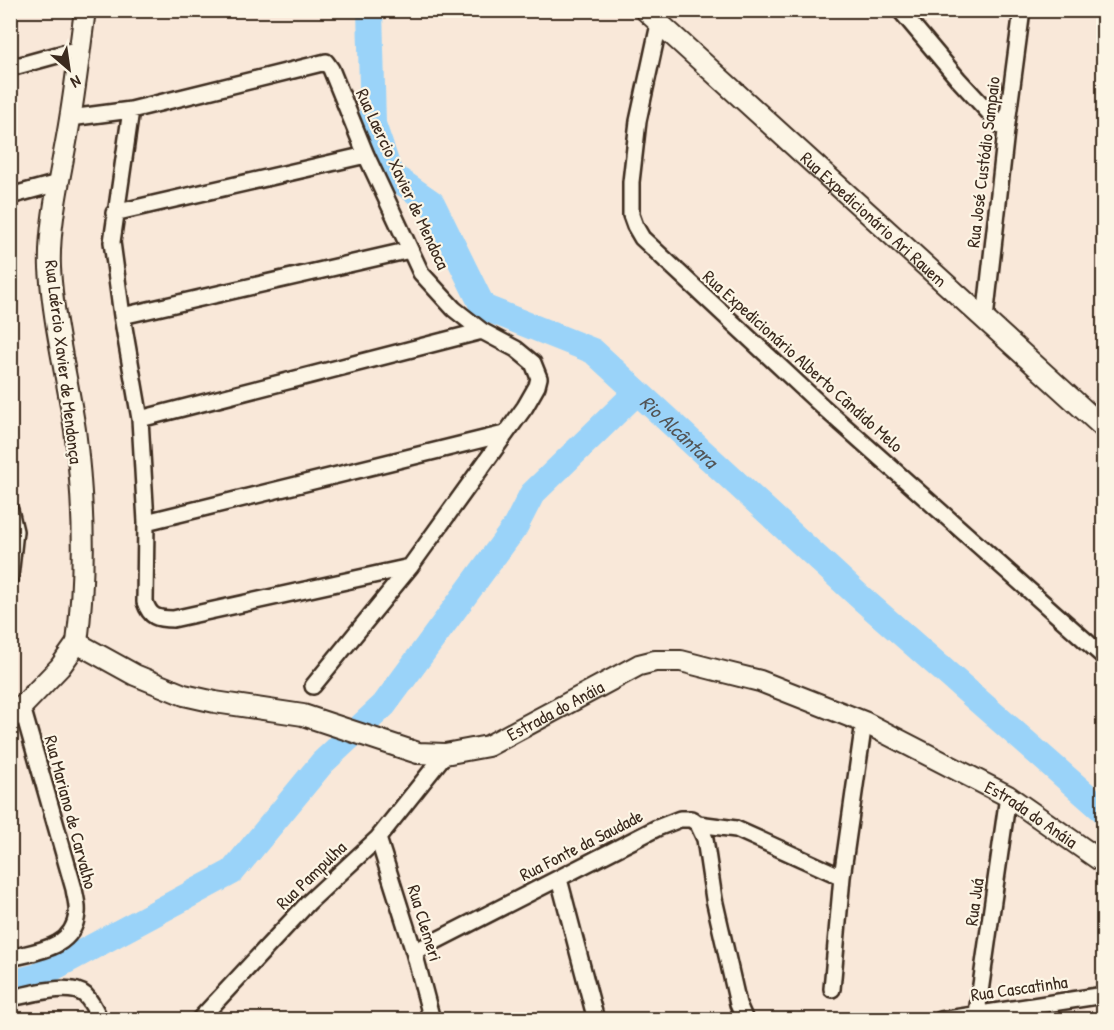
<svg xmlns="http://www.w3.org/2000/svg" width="1114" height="1030" font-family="'Patrick Hand',sans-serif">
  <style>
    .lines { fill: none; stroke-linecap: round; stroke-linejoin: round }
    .river { stroke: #9ad3f9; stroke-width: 26 }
    .minor-casing { stroke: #3b2a1e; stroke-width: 20 }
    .tertiary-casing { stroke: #3b2a1e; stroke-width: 24 }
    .minor { stroke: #fcf5e5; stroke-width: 15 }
    .tertiary { stroke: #fcf5e5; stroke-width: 20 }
    .labels { text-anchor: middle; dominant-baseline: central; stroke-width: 4.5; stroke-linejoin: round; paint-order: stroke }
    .street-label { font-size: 18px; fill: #3b2a1e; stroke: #fcf5e5 }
    .water-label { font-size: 20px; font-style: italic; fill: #535455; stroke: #fcf5e5 }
  </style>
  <rect width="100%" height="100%" fill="#f9e8d9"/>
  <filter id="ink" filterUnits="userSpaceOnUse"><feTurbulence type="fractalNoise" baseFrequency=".0167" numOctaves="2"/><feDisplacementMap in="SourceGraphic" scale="12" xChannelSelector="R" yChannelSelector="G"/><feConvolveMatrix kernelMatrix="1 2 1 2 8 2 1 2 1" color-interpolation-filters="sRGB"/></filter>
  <g filter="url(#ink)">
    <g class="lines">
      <!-- river -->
      <g class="river">
        <path id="s1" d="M370,10L373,124L390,174L432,203L483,307L593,351L859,596L1104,811"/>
        <path d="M10,983L38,976L232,872L322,763L384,705L515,527L532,494L637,392"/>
      </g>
      <!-- minor casing -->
      <g class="minor-casing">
        <path id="minor" d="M900,10L958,79L1006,131
          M659,24L638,121L631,182V215L635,226L642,238L823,407L1104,657
          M10,68L79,49
          M131,110L112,242L122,316L140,419L146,522L145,602C150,617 157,619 173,619L410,567
          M70,118L131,110L326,62L331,69L366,155L421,273L454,309L482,331L516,349L533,363L539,378L537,386L525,407L410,567L313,686
          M10,196L58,183
          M114,213L366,155
          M122,316L410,250
          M985,319L1006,131L1022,10
          M140,419L482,331
          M10,510L15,531L10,577
          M146,522L504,434
          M698,824L736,829L842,877
          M378,838L414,952L432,1020
          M559,879L596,1020
          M414,952L657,828L680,819H691L698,824L705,839L714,899L738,1004L745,1020
          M10,958C38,951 74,948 77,913C78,905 75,896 74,889L22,707
          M832,989L842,877L864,722
          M10,998C29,995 69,982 85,995C92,1002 96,1011 100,1020
          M977,1013L1008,796
          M199,1020L309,902L378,838L445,754
          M941,1020L1104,995"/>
      </g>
      <!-- tertiary casing -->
      <g class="tertiary-casing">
        <g id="tertiary">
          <path id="s2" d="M645,10L1104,428"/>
          <path id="s3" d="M77,643L135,675L184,695L215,702L303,715L418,753L445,754L488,746L639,665L655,661H681L716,670L760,681L864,722L1008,796L1104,863"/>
          <path d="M77,643C86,572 84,501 75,430C67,376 53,322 50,268C48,222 63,165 70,119C76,83 80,47 85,10"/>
          <path d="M10,719L60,667L77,643"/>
        </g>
      </g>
      <!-- minor -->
      <use href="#minor" class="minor"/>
      <!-- tertiary -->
      <use href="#tertiary" class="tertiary"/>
    </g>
  </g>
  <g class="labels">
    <!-- street labels -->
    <g class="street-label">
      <text transform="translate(983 162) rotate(-83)">Rua José Custódio Sampaio</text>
      <text transform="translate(403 179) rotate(65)">Rua Laercio Xavier de Mendoca</text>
      <text stroke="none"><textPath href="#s2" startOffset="310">Rua Expedicionário Ari Rauem</textPath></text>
      <text transform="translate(803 361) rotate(42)">Rua Expedicionário Alberto Cândido Melo</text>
      <text transform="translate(64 362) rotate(83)">Rua Laércio Xavier de Mendonça</text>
      <text stroke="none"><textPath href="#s3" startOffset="508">Estrada do Anáia</textPath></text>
      <text transform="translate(71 812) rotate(75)">Rua Mariano de Carvalho</text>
      <text stroke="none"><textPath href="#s3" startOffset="1030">Estrada do Anáia</textPath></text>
      <text transform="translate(581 845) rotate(-27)">Rua Fonte da Saudade</text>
      <text transform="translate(311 875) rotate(-44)">Rua Pampulha</text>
      <text transform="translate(974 902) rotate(-82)">Rua Juá</text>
      <text transform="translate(425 923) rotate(73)">Rua Clemeri</text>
      <text transform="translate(1019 988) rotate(-8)">Rua Cascatinha</text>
    </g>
    <!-- water labels -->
    <g class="water-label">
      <text stroke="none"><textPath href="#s1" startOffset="570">Rio Alcântara</textPath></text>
    </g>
  </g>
  <!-- margin -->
  <rect width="1114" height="1030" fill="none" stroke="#fcf5e5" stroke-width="36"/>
  <rect x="18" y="18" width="1078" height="994" fill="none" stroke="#3b2a1e" stroke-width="2" filter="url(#ink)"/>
  <!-- north arrow -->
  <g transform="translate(69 69) rotate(151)" stroke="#fcf5e5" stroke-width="4.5" paint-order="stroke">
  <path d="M0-4.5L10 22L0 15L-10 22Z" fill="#3b2a1e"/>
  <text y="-9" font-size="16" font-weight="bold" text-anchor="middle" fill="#3b2a1e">N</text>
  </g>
</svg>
